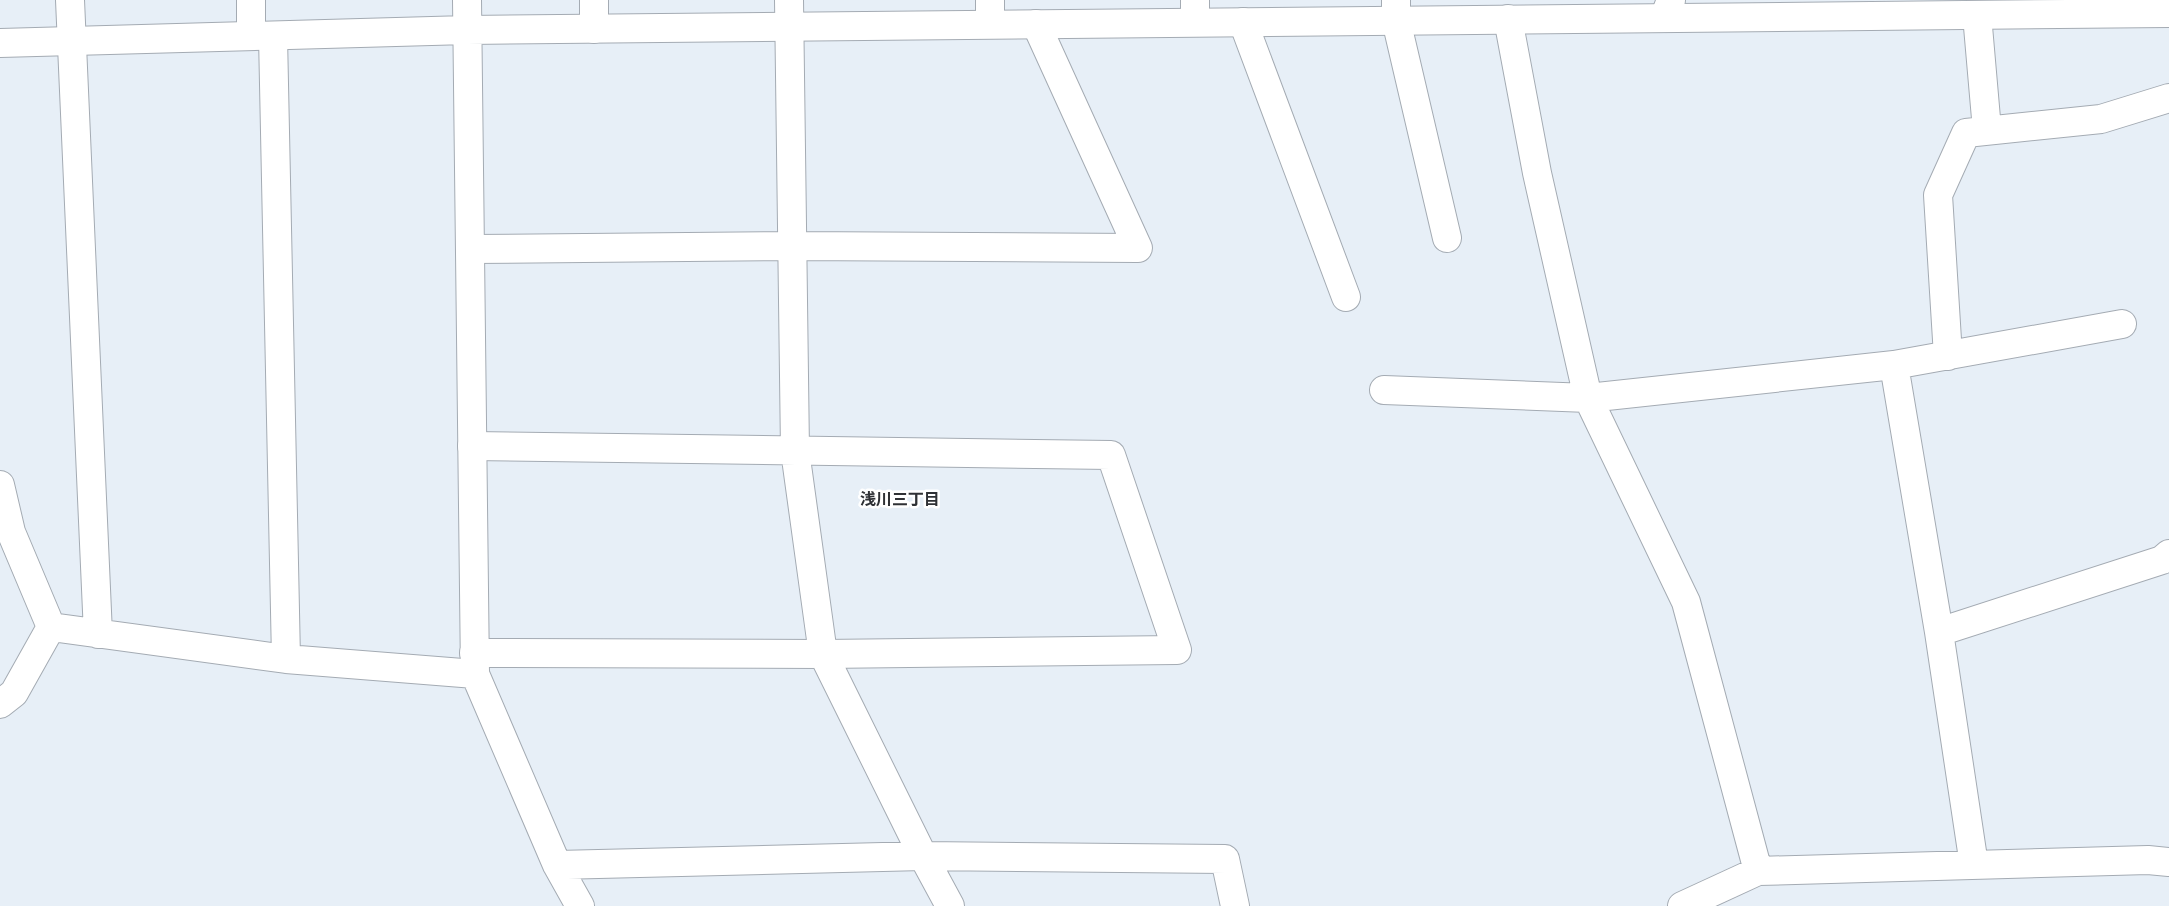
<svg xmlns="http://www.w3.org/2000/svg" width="2169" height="906" font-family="Commissioner,'Noto Sans JP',sans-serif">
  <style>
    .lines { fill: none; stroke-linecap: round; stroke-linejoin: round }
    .street-casing { stroke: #a4abb3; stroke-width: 30 }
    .secondary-casing { stroke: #a4abb3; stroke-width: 30 }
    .street { stroke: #fff; stroke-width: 28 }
    .secondary { stroke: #fff; stroke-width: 28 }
    .labels { text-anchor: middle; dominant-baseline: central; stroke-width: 5; stroke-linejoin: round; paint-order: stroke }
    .neighbourhood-label { font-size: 16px; font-weight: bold; fill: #2f3135; stroke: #fff }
  </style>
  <rect width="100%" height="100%" fill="#e7eff7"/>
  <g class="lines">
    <!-- street casing -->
    <g class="street-casing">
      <path id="street" d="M70,0L98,634
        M251,0V36
        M789,0L795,451L823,654L923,856L950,906
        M990,0V24
        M1195,0V22
        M1396,0V20L1447,238
        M1977,15L1987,130
        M1664,18L1671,0
        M1508,19L1537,173L1588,398L1686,602L1758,871
        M1243,22L1346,297
        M594,29V0
        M273,36L286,659
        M470,249L793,246L1138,248L1036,24
        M1948,356L1938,195L1966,133L2101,119L2169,98
        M1894,365L2122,324
        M1384,390L1588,398L1894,365L1939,632
        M472,446L1111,455L1177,650L823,654L474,653
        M0,485L11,532L51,627
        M51,627L286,659L475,674L557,865L580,906
        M0,704L14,693L51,627
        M557,865L923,856L1225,859L1235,906
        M1974,865L1939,632L2162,560L2169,554
        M1682,906L1758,871L2148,860L2169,862"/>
    </g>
    <!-- secondary casing -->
    <g class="secondary-casing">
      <path id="secondary" d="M467,0L475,674
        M0,43L467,30L2169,13"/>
    </g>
    <!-- street -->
    <use href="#street" class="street"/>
    <!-- secondary -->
    <use href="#secondary" class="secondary"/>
  </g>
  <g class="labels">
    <!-- neighbourhood labels -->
    <g class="neighbourhood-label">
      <text x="900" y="498">浅川三丁目</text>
    </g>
  </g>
</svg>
